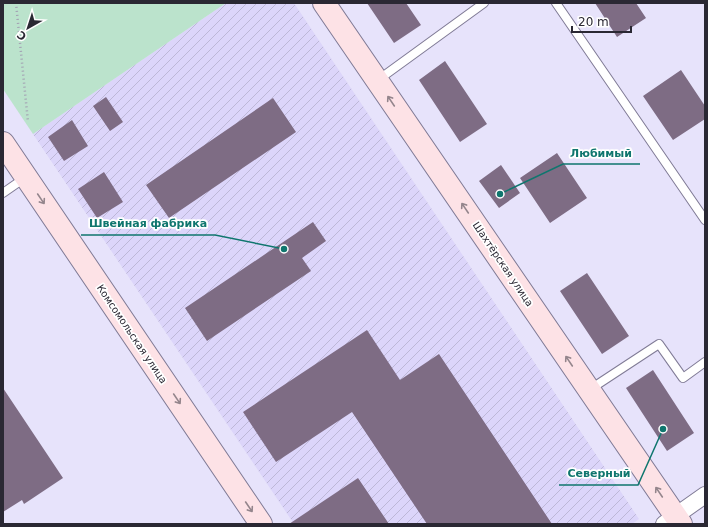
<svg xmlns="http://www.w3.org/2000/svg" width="708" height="527" font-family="'DejaVu Sans',sans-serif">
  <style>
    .industrial { fill: url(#industrial-furrows) }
    .green { fill: #bbe3cc }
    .building { fill: #7e6c84 }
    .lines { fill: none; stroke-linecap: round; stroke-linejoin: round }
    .lane-casing { stroke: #807b96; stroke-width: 10 }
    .street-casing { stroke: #807b96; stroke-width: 18 }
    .secondary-casing { stroke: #807b96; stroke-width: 24 }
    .path { stroke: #a29fb2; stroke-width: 2.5; stroke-dasharray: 1 3; stroke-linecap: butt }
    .lane { stroke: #fff; stroke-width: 8 }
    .street { stroke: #fff; stroke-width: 16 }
    .secondary { stroke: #fde2e6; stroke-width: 22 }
    .oneway { stroke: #94858c }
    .labels { text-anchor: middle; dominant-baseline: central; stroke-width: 3.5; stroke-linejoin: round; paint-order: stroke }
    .street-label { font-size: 10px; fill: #2a2833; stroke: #fff }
    .leader { fill: none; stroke: #0f766e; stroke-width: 1.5 }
    .callout-dot { fill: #0f766e; stroke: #fff; stroke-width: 1.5 }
    .callout-label { font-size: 11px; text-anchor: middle; font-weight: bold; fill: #0f766e; stroke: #fff; stroke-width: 3.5; stroke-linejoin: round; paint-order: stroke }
  </style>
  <defs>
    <pattern id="industrial-furrows" width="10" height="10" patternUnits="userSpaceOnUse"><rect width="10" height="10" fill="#dcd5fa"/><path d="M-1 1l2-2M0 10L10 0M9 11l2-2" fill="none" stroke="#bdb7d7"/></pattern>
  </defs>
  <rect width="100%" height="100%" fill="#e7e3fb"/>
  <!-- industrial -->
  <path class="industrial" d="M226,3H294L639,519L632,524H294L33,134Z"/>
  <!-- green -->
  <path class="green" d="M3,3H226L33,134L3,89Z"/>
  <!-- building -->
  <path class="building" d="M367,3H406L421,25L394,43Z
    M595,3H636L646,18L617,37Z
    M445,61L487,124L460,142L419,80Z
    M681,70L705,106V119L673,140L643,96Z
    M106,97L123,122L110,131L93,106Z
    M273,98L296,132L169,218L146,185Z
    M72,120L88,146L64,161L48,137Z
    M557,153L587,198L550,223L520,178Z
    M501,165L520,193L499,208L479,181Z
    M104,172L123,202L97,218L78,189Z
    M313,222L326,241L302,258L311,271L207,341L185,308Z
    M587,273L629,336L602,354L560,291Z
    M367,330L400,380L439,354L552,524H427L352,412L276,462L243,412Z
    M653,370L694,433L667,451L626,388Z
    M3,388L63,478L24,504L22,500L3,512Z
    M358,478L389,524H289Z"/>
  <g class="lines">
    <!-- lane casing -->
    <g class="lane-casing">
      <path id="lane" d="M556,3L705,220
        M378,80L484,3
        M3,193L26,177
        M589,390L659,344L683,378L705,362"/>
    </g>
    <!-- street casing -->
    <g class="street-casing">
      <path id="street" d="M664,524L705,495"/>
    </g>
    <!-- secondary casing -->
    <g class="secondary-casing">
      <path id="secondary" d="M324,3L681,524
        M3,143L261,524"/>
    </g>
    <!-- path -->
    <path class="path" d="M16,3L28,122"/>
    <!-- lane -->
    <use href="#lane" class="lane"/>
    <!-- street -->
    <use href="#street" class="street"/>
    <!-- secondary -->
    <use href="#secondary" class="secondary"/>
  </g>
  <!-- one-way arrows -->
  <defs><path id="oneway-shaft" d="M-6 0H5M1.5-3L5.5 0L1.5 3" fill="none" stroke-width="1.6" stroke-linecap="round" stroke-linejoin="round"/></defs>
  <g class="oneway">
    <use href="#oneway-shaft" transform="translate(391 101) rotate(-124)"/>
    <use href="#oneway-shaft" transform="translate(41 199) rotate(56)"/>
    <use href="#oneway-shaft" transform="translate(465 208) rotate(-124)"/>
    <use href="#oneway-shaft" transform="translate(569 361) rotate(-124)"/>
    <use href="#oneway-shaft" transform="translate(177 399) rotate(56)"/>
    <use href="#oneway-shaft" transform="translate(659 492) rotate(-124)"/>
    <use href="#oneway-shaft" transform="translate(249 507) rotate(56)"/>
  </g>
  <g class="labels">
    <!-- street labels -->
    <g class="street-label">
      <text transform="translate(503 264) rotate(56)">Шахтёрская улица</text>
      <text transform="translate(132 334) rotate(56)">Комсомольская улица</text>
    </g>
  </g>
  <!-- callouts -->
  <path class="leader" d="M500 194L563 164H640M284 249L215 235H81M663 429L638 485H559"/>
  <g class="callout-dot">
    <circle cx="500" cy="194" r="4"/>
    <circle cx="284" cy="249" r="4"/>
    <circle cx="663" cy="429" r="4"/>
  </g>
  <g class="callout-label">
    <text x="601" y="157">Любимый</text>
    <text x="148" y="227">Швейная фабрика</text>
    <text x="599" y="477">Северный</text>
  </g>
  <!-- border -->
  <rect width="708" height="527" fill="none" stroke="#2a2833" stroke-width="8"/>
  <!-- north arrow -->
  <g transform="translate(28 28) rotate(219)" stroke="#ffffff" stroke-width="3" paint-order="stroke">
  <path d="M0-3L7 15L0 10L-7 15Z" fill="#2a2833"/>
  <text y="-6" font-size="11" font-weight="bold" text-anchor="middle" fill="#2a2833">С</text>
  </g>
  <!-- scale -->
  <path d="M572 26v6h59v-6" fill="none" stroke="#2a2833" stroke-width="2"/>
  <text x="578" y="26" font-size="12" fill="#2a2833" stroke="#ffffff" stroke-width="3" paint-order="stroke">20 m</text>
</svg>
